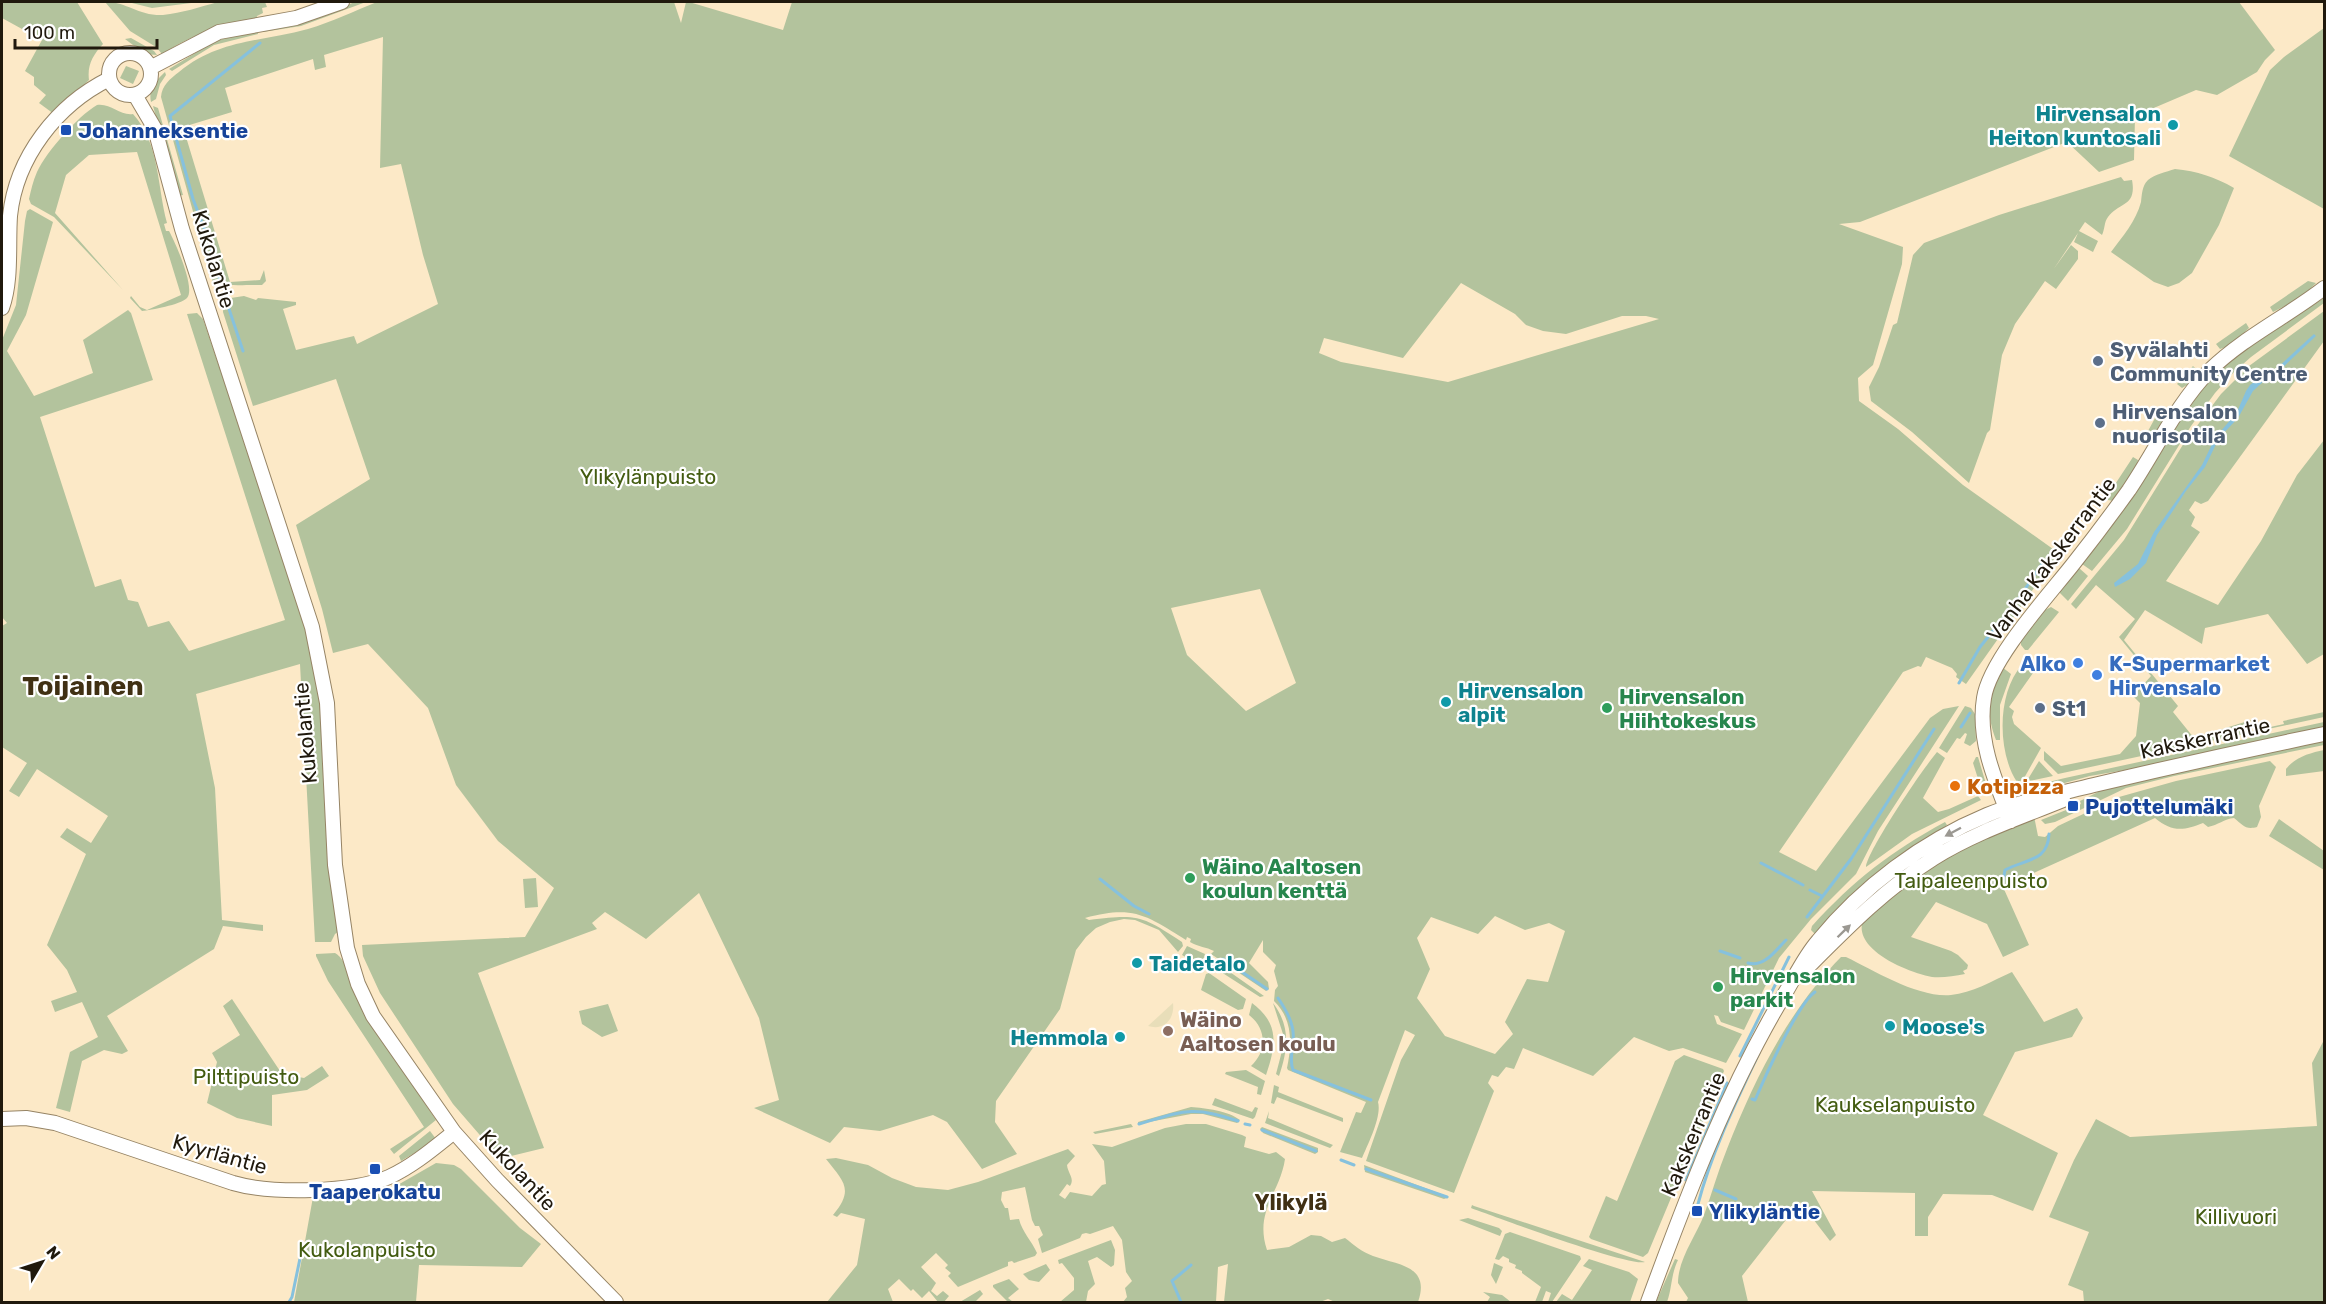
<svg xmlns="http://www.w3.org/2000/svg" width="2326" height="1304" font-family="Rubik,sans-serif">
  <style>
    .green { fill: #b3c39d; fill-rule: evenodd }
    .sand { fill: #e8deb9 }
    .water { fill: #86c1dd }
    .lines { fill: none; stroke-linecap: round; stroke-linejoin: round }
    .stream { stroke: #86c1dd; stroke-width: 3 }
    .secondary-casing { stroke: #968465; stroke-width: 16 }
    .secondary { stroke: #fff; stroke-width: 14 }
    .oneway { fill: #9b9892 }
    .culture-dot { fill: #0f9aa8; stroke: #fff; stroke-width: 2 }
    .transit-dot { fill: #1a4fb4; stroke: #fff; stroke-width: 2 }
    .service-dot { fill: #5c6f8a; stroke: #fff; stroke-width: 2 }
    .shop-dot { fill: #3f7fe0; stroke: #fff; stroke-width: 2 }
    .leisure-dot { fill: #2e9e5b; stroke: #fff; stroke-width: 2 }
    .food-dot { fill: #e8710a; stroke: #fff; stroke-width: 2 }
    .education-dot { fill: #8d6e63; stroke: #fff; stroke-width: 2 }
    .labels { text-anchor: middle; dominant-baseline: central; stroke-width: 4.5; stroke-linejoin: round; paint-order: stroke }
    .culture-label { font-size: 21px; font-weight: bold; fill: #0d838f; stroke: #fff; text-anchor: start }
    .transit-label { font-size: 21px; font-weight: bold; fill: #164399; stroke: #fff; text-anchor: start }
    .street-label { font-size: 21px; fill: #20190d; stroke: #fff }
    .service-label { font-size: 21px; font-weight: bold; fill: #4e5e75; stroke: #fff; text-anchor: start }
    .park-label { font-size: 21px; fill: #435c11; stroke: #fff }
    .shop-label { font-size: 21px; font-weight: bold; fill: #366cbe; stroke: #fff; text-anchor: end }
    .leisure-label { font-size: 21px; font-weight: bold; fill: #27864d; stroke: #fff; text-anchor: start }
    .food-label { font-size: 21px; font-weight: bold; fill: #c56008; stroke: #fff; text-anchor: start }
    .education-label { font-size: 21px; font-weight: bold; fill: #785e54; stroke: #fff; text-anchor: start }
    .neighbourhood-label { font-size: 22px; font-weight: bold; fill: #403013; stroke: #fff }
    .district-label { font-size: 27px; font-weight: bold; fill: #403013; stroke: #fff }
  </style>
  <rect width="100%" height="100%" fill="#fce9c7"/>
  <!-- green -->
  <path class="green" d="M2,2H77L103,44C93,55 87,65 89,80L54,114L39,103L46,95L34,85V77L25,71L42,40L2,18Z
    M105,2C126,1 138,16 163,15C182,13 200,7 218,2C232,0 251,2 265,2L267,7L262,8L263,13L257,16L256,21C216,26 196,33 162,54L156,47L130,31Z
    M128,2H199L152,8Z
    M355,2H366L301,26L263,32L262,29L318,16Z
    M377,2H674L681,23L686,2H689L783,30L792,2H2239L2275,50L2265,60L2257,72L2217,95L2196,90L2135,116L2134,160L2099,172L2067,142L1860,222L1839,224L1903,247L1902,264L1873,365L1858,378L1859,401L1898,429L1963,485L2053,549L2056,557L1966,684L1956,677L1957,674L1952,668L1926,657L1921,667L1918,666L1903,672L1779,852L1816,871L1930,718L1943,709L1959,706L1878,831L1856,874L1811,919L1779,958L1744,1030L1721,1022L1718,1016L1714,1015L1717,1024L1742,1034L1726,1063L1683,1048L1669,1051L1634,1037L1593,1076L1523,1048L1514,1069L1506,1067L1498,1077L1492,1075L1488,1083L1494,1091L1454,1193L1366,1161L1401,1060L1415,1035L1405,1030L1378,1102C1382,1116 1368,1144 1362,1158L1340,1152L1356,1112L1361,1113L1366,1102L1288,1070L1287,1068C1292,1044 1293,1019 1274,1001L1275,990L1278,986L1274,971L1276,965L1263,952V940L1249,963L1268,982L1269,989L1266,991L1211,954L1214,951C1206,947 1199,947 1190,942L1191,939L1187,937L1186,940C1146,915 1133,905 1085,918L1089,920C1138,914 1141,915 1182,942L1183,946L1178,952L1159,930L1135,920L1124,919L1110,922L1096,928L1086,937L1076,950L1060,1009L996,1101L995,1122L1017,1154L982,1169L947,1122L933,1115L880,1131L844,1127L830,1143L754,1108L779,1100L759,1018L699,893L646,939L605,912L592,923L597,929L478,973L544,1148L503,1158L498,1156L453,1104L380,993L363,956L362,945L525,937L554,888L498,841L456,785L428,708L368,644L333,653L322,609L296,525L370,479L336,379L253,406L223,312L224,299L244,296L256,300L258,298L296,302V305L283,309L296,350L354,336L357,344L438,304L423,255L401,164L380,168L383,37L324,55L326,67L315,70L313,59L225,88L232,112L183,127L230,282L260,280L264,270L266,281L262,285C253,285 219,286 213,283L161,97C162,85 170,79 179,72C219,39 261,42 308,29C332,22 354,11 377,2ZM1461,283L1515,314L1526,325L1543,331L1566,334L1622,316H1646L1659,319L1448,382L1341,362L1319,353L1324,338L1403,358ZM1260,589L1296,683L1246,711L1187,655L1171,608ZM1495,916L1525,930L1549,923L1565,931L1548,982L1527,979L1505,1022L1513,1034L1495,1054L1445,1036L1417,998L1430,969L1417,938L1431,917L1478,934Z
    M2324,28V209L2229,156L2270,70L2284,57Z
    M258,30V34L214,45L172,71L169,69L215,41Z
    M131,38L154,51L157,55L145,54L125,39Z
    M126,66L139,71L133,84L120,78Z
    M165,72L166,75L160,84L156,99L151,102C148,88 156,81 165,72Z
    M97,105C111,103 120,116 133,114C160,144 157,186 167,223L164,224L166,231H169C175,242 196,288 187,298C180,305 151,310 142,311L130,298L131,296L140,307L147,310L181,295L137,152L89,155L66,175L55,213L123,290L54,217L31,204L29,199C31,190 33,181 37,172C47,151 77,117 97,105Z
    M153,106L158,108L183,195L178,196Z
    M2175,169C2197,171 2215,177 2234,188L2219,225L2192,273L2179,283L2168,287L2154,282L2111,252C2123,236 2136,221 2141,202C2142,194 2142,186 2148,180C2155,174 2166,172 2175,169Z
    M2121,177L2124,181L2132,180C2137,207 2119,202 2108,217C2104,222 2105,229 2102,235L2085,222L2079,231L2098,241L2093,252L2074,242L2078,233L2053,270L2071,245L2078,251V259L2056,289L2045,281L2015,324L2002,355L1990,430L1987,433L1969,483L1912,432L1871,401L1869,387L1879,367L1893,325L1897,323L1913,255L1924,243L1999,215Z
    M30,209L53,222L26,315L7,351L34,396L93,373L83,340L128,310L131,313L153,380L40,417L95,587L121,579L128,600L138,602L148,627L169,621L189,651L285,620L187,314L197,313L203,319L298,600L318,682L324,732L338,932L335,934L331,942H315L300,664L196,694L215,788L222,920L263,925V931L223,926L214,949L107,1016L128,1051L122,1054L104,1050L82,1061L70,1112L56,1108L70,1052L98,1037L82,1002L55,1012L51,1001L77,992L67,970L47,945L86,854L60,837L67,828L91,843L108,816L37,769L19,797L9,791L27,763L2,747V626L7,623L2,617V340L16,305L25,221L27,211Z
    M2308,281L2316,283L2301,298L2273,312L2270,307Z
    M2324,298V303L2251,357L2234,372L2215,393L2191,426L2127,529L2092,571L2082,564L2117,518L2180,417L2205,384L2226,362Z
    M2324,311V341L2208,501L2201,504L2195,501L2189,510L2195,517L2191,526L2200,532L2166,581L2218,605L2261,541L2297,475L2324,440V654L2307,664L2268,614L2205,628L2202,644L2145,610L2124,640L2178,706L2173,712L2194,738L2251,720L2249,723L2240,726L2220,739L2058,774L2044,760V751L2061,766L2120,754L2136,736L2140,703L2133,696L2151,676L2119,637L2135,619L2096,585L2076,609L2071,604L2124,540L2184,443L2221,394L2249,366Z
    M2246,323L2249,328L2232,345L2220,349L2216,344Z
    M2193,366L2197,370L2195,380L2182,388L2177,384Z
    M2160,409L2165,413L2162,426L2154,433L2148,431Z
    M2133,457L2138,460L2136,471L2114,501L2108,500L2106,498Z
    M2079,568L2088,576L2068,601L2059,592Z
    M2051,607L2059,612L2028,650H2025L2021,645V641L2045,610Z
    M2022,665L2033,673L2009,707L2014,711L2012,717L2014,724L2041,748L2023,780L2017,782C1997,752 1997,692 2022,665Z
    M2002,667L2011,674L2000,705V740H1996C1985,711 1989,694 2002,667Z
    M1965,706L1971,708L1975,714L1976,741L1970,746L1964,743L1967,734L1965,733L1960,739L1957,738L1947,753L1939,748Z
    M2324,712V717L2231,737L2230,735L2241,730L2243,733L2284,724L2283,721Z
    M2324,722V728L2143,767L2090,776L2032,792V786L2065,778Z
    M2324,739V745L2174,776L2126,788L2055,822L2045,824L2041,820L2081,804L2080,801L2106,788Z
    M2324,750V771L2286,776V769C2295,757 2310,753 2324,750Z
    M1937,752L1945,758L1923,798L1938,812L1949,809L1978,796L1981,800L1912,834L1866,867C1867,851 1924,767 1937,752Z
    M1976,757H1978L1989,794L1986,796L1981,788L1973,763Z
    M2039,761L2053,776L2030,781L2028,779Z
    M2270,761L2276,767L2259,806L2261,817L2257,827C2245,830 2243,825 2234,818C2224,819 2218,825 2208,827L2203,823C2183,831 2172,832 2155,818L2003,887L2029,945L2003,957L1987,924L1936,902L1911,937L1951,951L1958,955L1968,965L1967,969L1963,971L1965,974C1954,976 1943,978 1932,977C1909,973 1852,950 1863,920L1931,864L2034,816L2038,836L2045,837L2058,826L2119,797L2176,781Z
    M2279,819L2324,851V870L2269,836Z
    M1945,822L1947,825L1816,935L1811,930L1812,926C1854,880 1890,852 1945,822Z
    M536,878L538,907L525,908L523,879Z
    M1187,946L1205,954L1203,960L1189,959L1182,955Z
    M335,953C348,960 351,986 358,998C380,1041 410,1080 436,1120L394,1154L390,1149L424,1127L328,981L316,956V954Z
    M1841,957H1846C1875,971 1918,998 1951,995C1972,993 1992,981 2012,972L2044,1022L2077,1008L2083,1018L2072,1037L2015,1052L1983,1115L2058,1153L2033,1211L1992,1195L1943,1194L1928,1217V1236H1915V1193L1812,1191L1836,1235L1830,1241L1800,1202L1742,1276L1748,1302H1686L1688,1298L1678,1283C1678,1259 1696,1236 1704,1215C1712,1193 1718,1171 1727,1149C1754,1080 1788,1011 1841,957Z
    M1208,958H1210L1264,996L1260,997L1207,963Z
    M1209,973L1246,999L1243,1009L1238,1010L1201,990L1206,974Z
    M232,999L282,1074L304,1078L322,1066L329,1076L307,1090L272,1095V1126L237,1118L207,1103L217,1062L212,1053L240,1035L223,1006Z
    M1252,1003C1280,1024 1276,1045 1266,1075L1251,1066C1267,1051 1267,1029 1249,1015Z
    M1273,1003C1291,1027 1288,1049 1279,1076L1276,1074L1282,1051L1283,1034Z
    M608,1004L618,1031L602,1037L582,1024L579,1011Z
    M2324,1040V1302H2084L2083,1291L2068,1285L2089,1232L2049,1217L2074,1160L2096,1119L2130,1137L2317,1126L2312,1063Z
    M1684,1055L1723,1069L1724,1071L1648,1253L1643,1257L1591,1239L1589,1237L1606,1196L1617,1201L1675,1061Z
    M1246,1070L1265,1081L1261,1095L1257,1094L1258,1087L1225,1074L1226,1072Z
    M1274,1085L1279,1087L1278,1092L1343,1118V1122L1277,1097L1274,1104L1271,1103Z
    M1215,1098L1252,1112L1255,1107L1258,1108L1255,1117L1253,1119L1212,1105Z
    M1191,1107C1205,1108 1229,1111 1240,1120L1237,1123L1203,1114H1191L1138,1124V1122Z
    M1269,1111L1268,1118L1333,1145L1330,1148L1265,1123Z
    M1131,1124L1133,1127L1095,1134L1093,1132Z
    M1186,1124H1206L1242,1135L1246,1137L1244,1147L1269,1154L1276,1152L1285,1159C1280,1193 1254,1211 1267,1250L1289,1247L1311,1235L1321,1236L1332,1242L1345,1238C1354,1245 1362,1252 1373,1256C1397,1265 1431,1265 1418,1302H1335L1328,1299L1320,1302H1224L1228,1264L1218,1267L1216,1302H1123L1127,1297L1125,1288L1132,1281L1126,1272L1122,1240L1113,1226L1090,1234L1086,1233L1082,1234L1080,1238L1042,1253L1038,1239L1043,1235L1039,1226H1035L1032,1220L1025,1187L1002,1192L1001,1200L1005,1208H1008L1010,1220L1019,1219C1022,1232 1032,1241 1037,1253L1035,1256L1014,1263L1012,1261L1008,1262V1266L958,1287L948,1276L951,1273L945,1268L948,1265L936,1253L921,1267L936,1283L931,1291L937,1296L943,1291L949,1296L944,1302H938L929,1291L922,1298L913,1289L911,1291L899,1279L888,1289L893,1302H827L857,1265L865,1219L841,1213L837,1217L833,1215C855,1189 843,1181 826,1159L836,1158L868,1165L892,1178L916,1187L948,1190L978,1182L1068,1149L1075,1156L1067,1165C1068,1174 1075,1178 1070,1186L1067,1184L1059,1195L1065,1199L1070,1192L1092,1196L1102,1185L1106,1184L1104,1161L1092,1144L1112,1147L1165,1128Z
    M1262,1127L1318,1148V1152L1315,1154L1263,1133L1260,1129Z
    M430,1131L436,1139L428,1145L401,1161L399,1156Z
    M436,1163L454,1165L461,1169L520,1228L541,1244L522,1267L419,1265L416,1302H294L313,1197L382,1194Z
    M1364,1165L1449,1197L1444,1199L1365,1172Z
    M1472,1205L1474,1206L1645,1262C1629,1267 1496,1217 1471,1208Z
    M1468,1218L1499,1228L1502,1231L1500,1236L1459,1220Z
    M1510,1232L1580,1256L1581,1259L1552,1302H1548L1551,1293L1546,1291L1542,1302H1535L1541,1287L1522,1273V1271L1515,1268L1516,1265L1509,1262V1259L1503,1256L1499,1260L1495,1259L1505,1234Z
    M1111,1240L1115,1250L1114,1265L1111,1267L1097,1257L1088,1261L1095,1284L1088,1291L1086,1302H1060L1074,1290V1278L1062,1263L1059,1264L1058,1260Z
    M1589,1259L1629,1272L1638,1279L1630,1302H1556L1562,1294L1572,1300L1592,1270L1583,1266Z
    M1675,1259L1678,1260C1671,1274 1672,1289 1667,1302H1656Z
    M1494,1263L1503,1267L1496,1284L1491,1275Z
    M1046,1264L1050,1270L1039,1282L1029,1280L1023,1274Z
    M1009,1279L1019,1289L1008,1298L1013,1302H1008L993,1287V1285Z
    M980,1290L983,1294L975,1302H960Z
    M1483,1292L1502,1295L1511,1302H1487L1490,1297Z"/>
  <!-- sand -->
  <path class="sand" d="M1173,1003C1175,1019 1164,1031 1148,1026Z"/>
  <!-- water -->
  <path class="water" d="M2314,334L2316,336L2280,370L2275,371L2253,391L2238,418L2219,438L2205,467L2186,491L2157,535L2146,563L2130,579L2115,587L2114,583L2138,564L2154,532L2202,465L2215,438L2237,412L2246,391L2250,385L2272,369H2276Z"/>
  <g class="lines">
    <!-- stream -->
    <path class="stream" d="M220,281L209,241L193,199L170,116L260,43
      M228,306L243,351
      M1959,683L1980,647L2017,601L2044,561
      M1961,727L1970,713
      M1761,863L1803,885
      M1100,879L1134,906L1149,914
      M2002,886L2005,870C2025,859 2048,862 2049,834
      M1810,890L1822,896
      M1807,917L1851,859L1934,729
      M1720,951L1740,958
      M1223,959L1267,989
      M1748,963C1764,968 1776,950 1786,940
      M1278,998C1286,1010 1295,1025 1293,1040C1293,1050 1289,1060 1293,1070L1371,1100
      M1740,1056L1789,957
      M1752,1099L1755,1100C1764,1079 1798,1003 1815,992
      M1139,1124C1183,1111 1193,1105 1238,1121
      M1245,1124L1250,1125
      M1262,1130L1316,1151
      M1341,1160L1354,1165
      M1366,1169L1447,1197
      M1686,1180L1727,1083
      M1715,1190L1736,1199
      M1698,1204C1712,1151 1736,1102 1759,1053
      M289,1302L292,1297L303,1244
      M1181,1302L1172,1281L1191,1265"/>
    <!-- secondary casing -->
    <g class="secondary-casing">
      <path id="secondary" d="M109 74a21 21 0 1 1 42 0a21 21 0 1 1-42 0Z
        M150,68L219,32L296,18L342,2
        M135,95L155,129L182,229L312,627L327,703L335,865L340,899L347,948L358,984L373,1016L454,1132L497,1180L616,1302
        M2,308C12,280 8,245 10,216C16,157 57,105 109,79
        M2011,821C1996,783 1977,740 1984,698C1990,659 2049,595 2074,563C2093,539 2111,515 2129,490C2156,450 2176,405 2210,370C2244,337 2288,316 2324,288
        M1800,975C1842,933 1883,890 1934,858C1974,833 2019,818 2063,800
        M2,1119L26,1118L55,1123L233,1183C271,1194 353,1193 389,1177C413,1166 434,1148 454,1132
        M1648,1302C1687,1196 1728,1087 1787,990C1797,973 1805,956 1818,941C1862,887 1922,842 1987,815C2021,801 2058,794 2094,785C2170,767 2247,750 2324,734"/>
    </g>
    <!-- secondary -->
    <use href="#secondary" class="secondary"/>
  </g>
  <!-- one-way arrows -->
  <defs><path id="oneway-solid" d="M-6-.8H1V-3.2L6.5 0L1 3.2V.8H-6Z" transform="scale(1.5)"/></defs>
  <g class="oneway">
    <use href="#oneway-solid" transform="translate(1953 832) rotate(152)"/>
    <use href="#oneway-solid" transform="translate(1844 931) rotate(-44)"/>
  </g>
  <!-- markers -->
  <g class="culture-dot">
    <circle cx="2173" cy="125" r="6"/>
    <circle cx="1446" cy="702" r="6"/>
    <circle cx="1137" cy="963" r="6"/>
    <circle cx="1890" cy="1026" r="6"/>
    <circle cx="1120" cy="1037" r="6"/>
  </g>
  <g class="transit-dot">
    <rect x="60" y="124" width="12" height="12" rx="3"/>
    <rect x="2067" y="800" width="12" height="12" rx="3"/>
    <rect x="369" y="1163" width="12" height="12" rx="3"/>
    <rect x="1691" y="1205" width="12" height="12" rx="3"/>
  </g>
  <g class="service-dot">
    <circle cx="2098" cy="361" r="6"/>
    <circle cx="2100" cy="423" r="6"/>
    <circle cx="2040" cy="708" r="6"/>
  </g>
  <g class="shop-dot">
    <circle cx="2078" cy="663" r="6"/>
    <circle cx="2097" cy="675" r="6"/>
  </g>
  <g class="leisure-dot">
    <circle cx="1607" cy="708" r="6"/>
    <circle cx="1190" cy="878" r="6"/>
    <circle cx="1718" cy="987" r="6"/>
  </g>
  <circle class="food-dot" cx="1955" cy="786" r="6"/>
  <circle class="education-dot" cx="1168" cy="1031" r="6"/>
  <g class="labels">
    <!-- culture labels -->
    <g class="culture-label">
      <text x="2161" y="113" text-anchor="end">Hirvensalon<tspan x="2161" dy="24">Heiton kuntosali</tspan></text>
      <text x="1458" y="690">Hirvensalon<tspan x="1458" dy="24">alpit</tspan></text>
      <text x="1149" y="963">Taidetalo</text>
      <text x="1902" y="1026">Moose's</text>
      <text x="1108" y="1037" text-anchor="end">Hemmola</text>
    </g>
    <!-- transit labels -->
    <g class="transit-label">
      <text x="78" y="130">Johanneksentie</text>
      <text x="2085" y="806">Pujottelumäki</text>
      <text x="375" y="1191" text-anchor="middle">Taaperokatu</text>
      <text x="1709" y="1211">Ylikyläntie</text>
    </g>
    <!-- street labels -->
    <g class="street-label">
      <text transform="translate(214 259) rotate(73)">Kukolantie</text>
      <text transform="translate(2051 559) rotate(-53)">Vanha Kakskerrantie</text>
      <text transform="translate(305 733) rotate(-95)">Kukolantie</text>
      <text transform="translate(2205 738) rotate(-12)">Kakskerrantie</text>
      <text transform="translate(1693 1134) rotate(-67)">Kakskerrantie</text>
      <text transform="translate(220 1154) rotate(16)">Kyyrläntie</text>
      <text transform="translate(518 1170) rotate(47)">Kukolantie</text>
    </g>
    <!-- service labels -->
    <g class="service-label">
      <text x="2110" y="349">Syvälahti<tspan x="2110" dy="24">Community Centre</tspan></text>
      <text x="2112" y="411">Hirvensalon<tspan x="2112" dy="24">nuorisotila</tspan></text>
      <text x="2052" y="708">St1</text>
    </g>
    <!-- park labels -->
    <g class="park-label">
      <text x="648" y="476">Ylikylänpuisto</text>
      <text x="1971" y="880">Taipaleenpuisto</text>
      <text x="246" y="1076">Pilttipuisto</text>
      <text x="1895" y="1104">Kaukselanpuisto</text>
      <text x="2236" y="1216">Killivuori</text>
      <text x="367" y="1249">Kukolanpuisto</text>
    </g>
    <!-- shop labels -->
    <g class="shop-label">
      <text x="2066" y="663">Alko</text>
      <text x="2109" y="663" text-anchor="start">K-Supermarket<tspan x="2109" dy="24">Hirvensalo</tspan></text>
    </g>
    <!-- leisure labels -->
    <g class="leisure-label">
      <text x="1619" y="696">Hirvensalon<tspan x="1619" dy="24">Hiihtokeskus</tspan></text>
      <text x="1202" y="866">Wäino Aaltosen<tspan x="1202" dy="24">koulun kenttä</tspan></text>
      <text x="1730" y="975">Hirvensalon<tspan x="1730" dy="24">parkit</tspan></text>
    </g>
    <!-- food labels -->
    <g class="food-label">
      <text x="1967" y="786">Kotipizza</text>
    </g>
    <!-- education labels -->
    <g class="education-label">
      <text x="1180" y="1019">Wäino<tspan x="1180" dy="24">Aaltosen koulu</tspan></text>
    </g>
    <!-- neighbourhood labels -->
    <g class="neighbourhood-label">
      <text x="1291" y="1202">Ylikylä</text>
    </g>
    <!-- district labels -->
    <g class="district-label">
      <text x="83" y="686">Toijainen</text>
    </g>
  </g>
  <!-- border -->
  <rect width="2326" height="1304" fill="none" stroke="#20190d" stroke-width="6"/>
  <!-- north arrow -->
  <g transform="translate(42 1262) rotate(51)" stroke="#ffffff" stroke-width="4.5" paint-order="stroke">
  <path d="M0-4.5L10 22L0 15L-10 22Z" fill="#20190d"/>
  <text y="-9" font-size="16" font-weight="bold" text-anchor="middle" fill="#20190d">N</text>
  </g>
  <!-- scale -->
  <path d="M15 39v9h142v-9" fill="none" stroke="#20190d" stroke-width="3"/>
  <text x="24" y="39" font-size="18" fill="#20190d" stroke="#ffffff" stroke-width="4.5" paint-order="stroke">100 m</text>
</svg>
